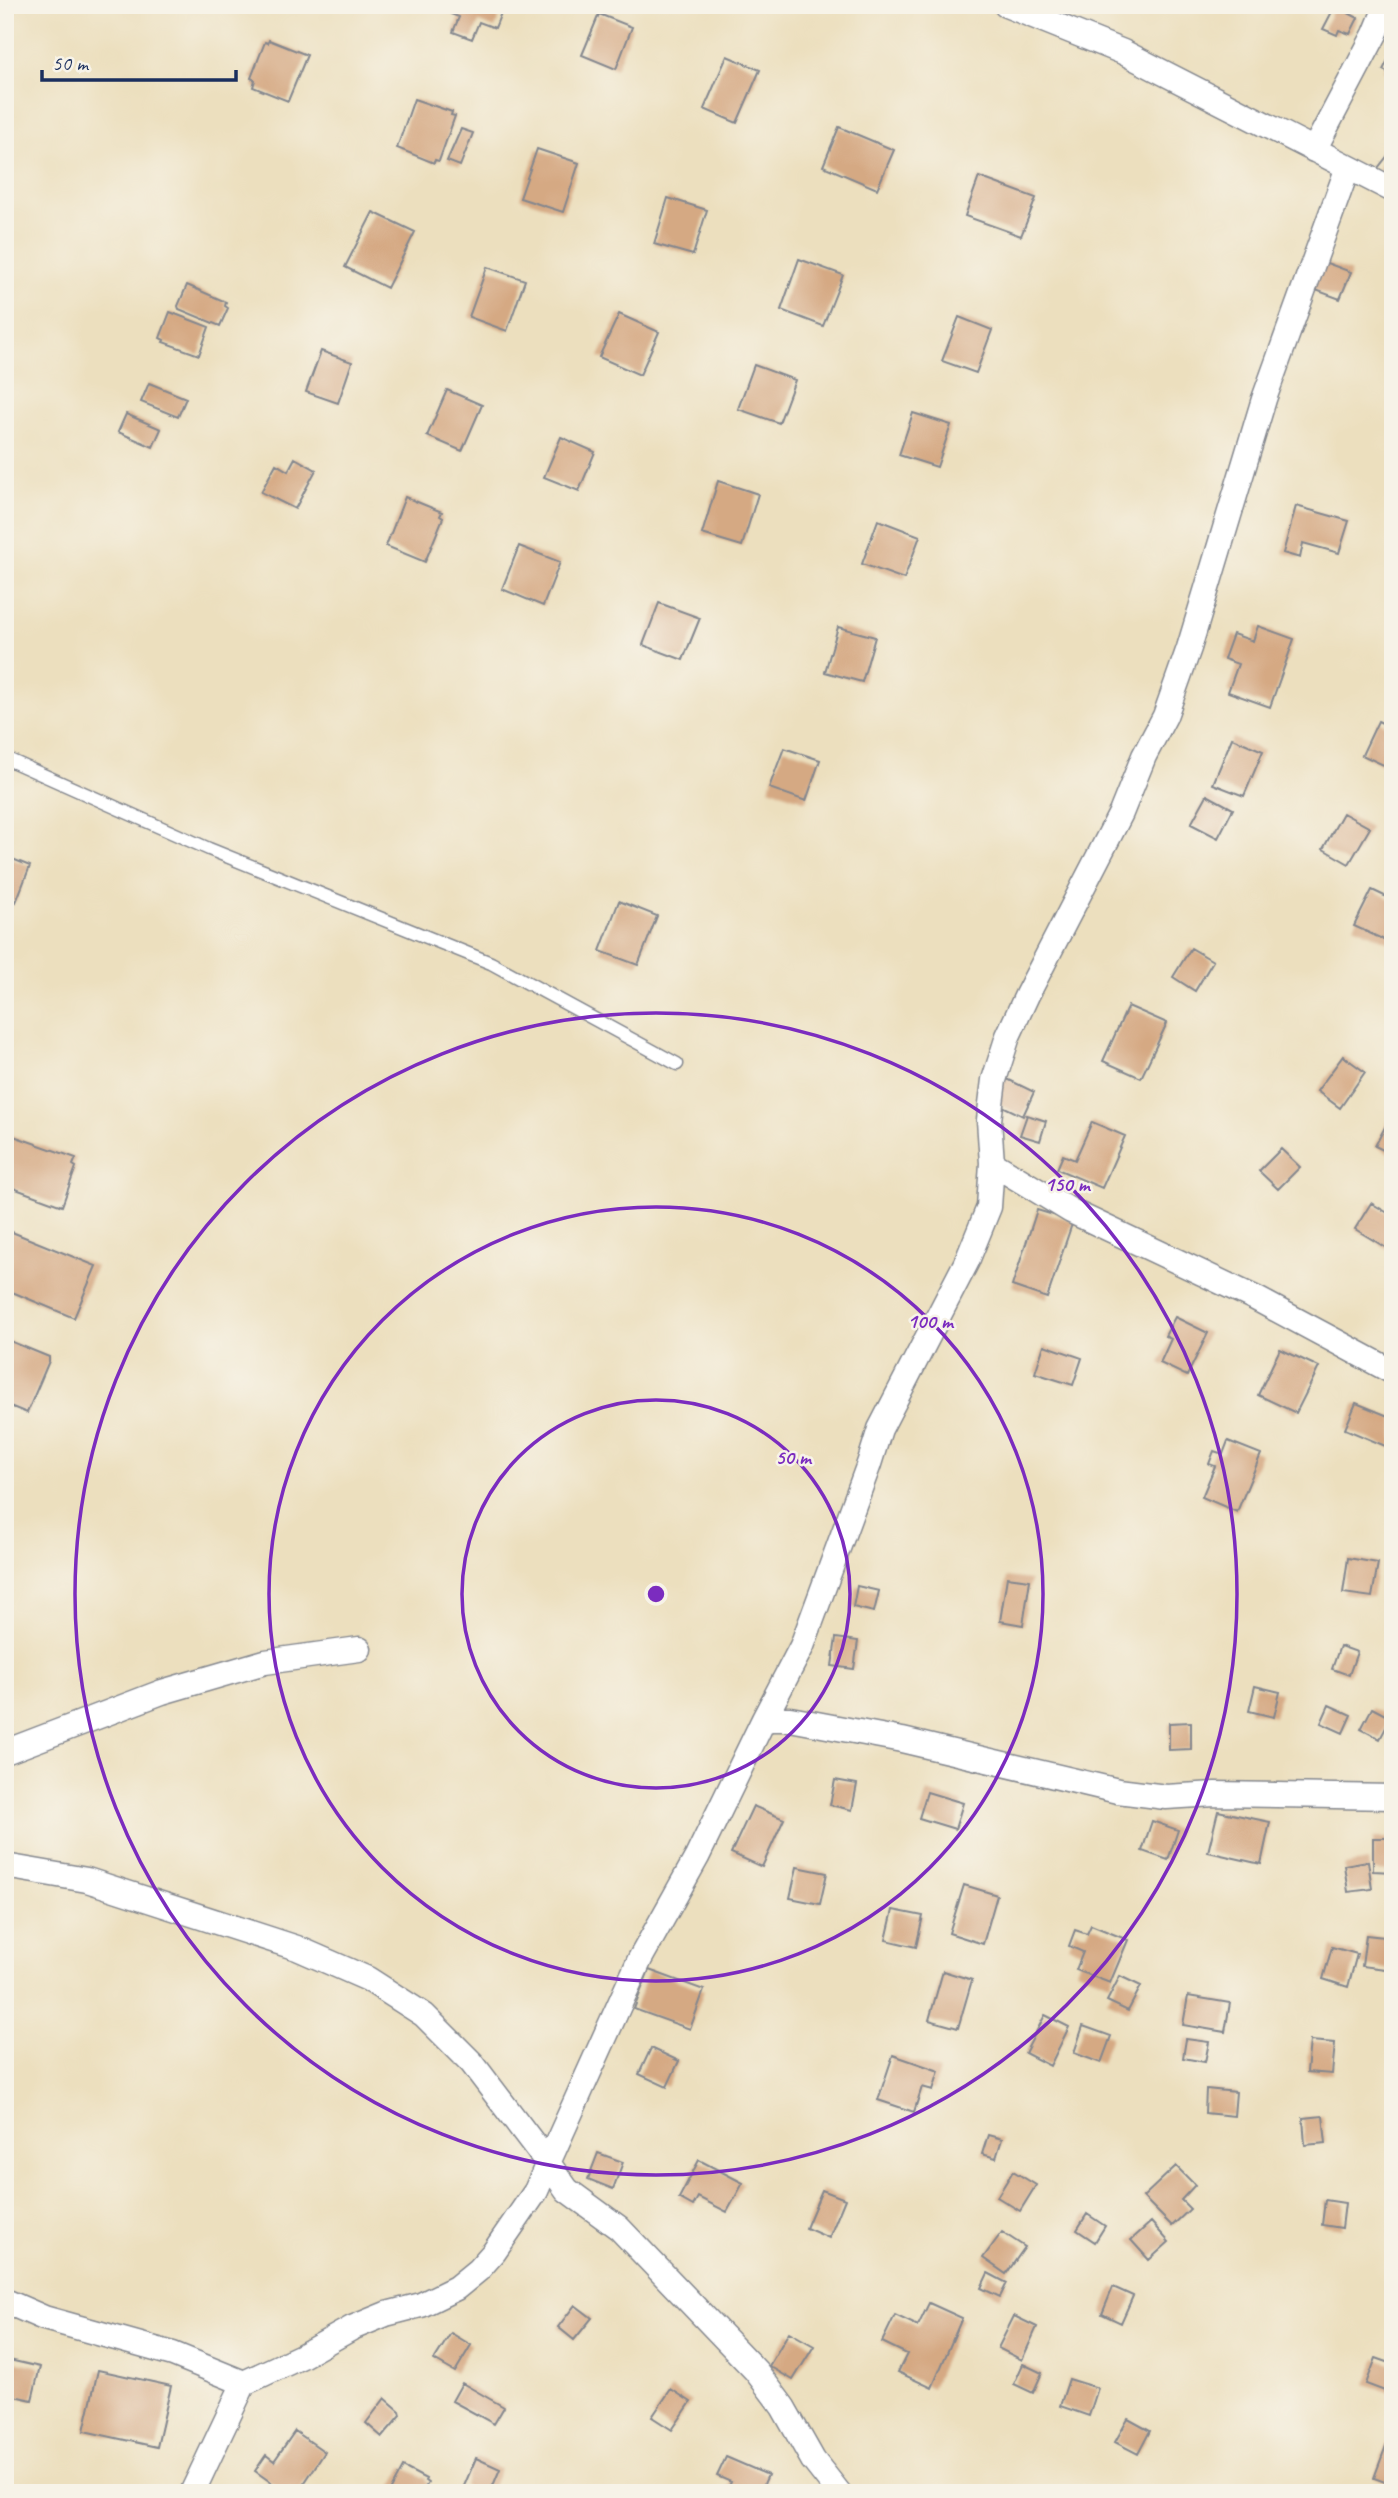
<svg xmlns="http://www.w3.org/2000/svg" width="1398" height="2498" font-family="Caveat,sans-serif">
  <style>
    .building { fill: #d5a983 }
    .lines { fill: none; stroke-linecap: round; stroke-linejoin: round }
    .lane-casing { stroke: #84878e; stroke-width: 15 }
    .street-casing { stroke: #84878e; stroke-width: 27 }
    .lane { stroke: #fff; stroke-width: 12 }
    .street { stroke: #fff; stroke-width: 24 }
    .ring { fill: none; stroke: #7b2cbf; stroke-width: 3.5 }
    .centre { fill: #7b2cbf; stroke: #f7f3e8; stroke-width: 3.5 }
    .ring-label { font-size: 21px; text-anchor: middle; font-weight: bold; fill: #7b2cbf; stroke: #f7f3e8; stroke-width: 5; stroke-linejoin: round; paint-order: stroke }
  </style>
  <rect width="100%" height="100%" fill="#f7f3e8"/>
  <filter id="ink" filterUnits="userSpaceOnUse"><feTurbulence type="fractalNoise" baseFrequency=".0143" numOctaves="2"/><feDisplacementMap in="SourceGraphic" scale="14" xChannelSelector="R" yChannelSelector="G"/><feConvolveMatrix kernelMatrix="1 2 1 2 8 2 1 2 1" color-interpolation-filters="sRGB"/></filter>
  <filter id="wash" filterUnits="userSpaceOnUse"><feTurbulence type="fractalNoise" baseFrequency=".00686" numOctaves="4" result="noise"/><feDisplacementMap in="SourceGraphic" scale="28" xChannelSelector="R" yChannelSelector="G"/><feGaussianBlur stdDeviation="1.57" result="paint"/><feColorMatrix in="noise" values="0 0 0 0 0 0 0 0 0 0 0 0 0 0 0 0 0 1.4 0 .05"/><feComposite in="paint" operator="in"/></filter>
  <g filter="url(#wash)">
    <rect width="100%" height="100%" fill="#ecdfbe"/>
    <g id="blocks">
      <!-- building -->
      <path class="building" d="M452,5H504L495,28L479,22L472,39L453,32L459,17L451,14Z
        M1335,6L1358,18L1350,34L1339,30L1337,35L1323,29Z
        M599,14L632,27L616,69L582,55Z
        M269,40L307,55L288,101L253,87L255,80L251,78L265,42L268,43Z
        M1393,50V75L1383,70Z
        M727,56L760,70L737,123L704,109Z
        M414,99L452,112L451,115L455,116L439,161L435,160L434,163L397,148Z
        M839,127L894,150L877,189L823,166Z
        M461,129L473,133L460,166L447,161Z
        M537,149L579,163L563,212L520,198Z
        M1393,149V179L1378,168Z
        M979,177L1036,198L1021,236L965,216Z
        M668,198L707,210L693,255L654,244Z
        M373,212L415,232L387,288L345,267Z
        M799,259L843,275L823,326L781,310Z
        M1324,262L1351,272L1340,299L1313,289Z
        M487,267L525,280L507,331L469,317Z
        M187,285L226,302L225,306L228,308L220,326L179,309L178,306Z
        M170,312L209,327L199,355L163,342L164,340L160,338Z
        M619,314L659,332L640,375L599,357Z
        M959,317L992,330L976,373L942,361Z
        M321,351L352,362L338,403L306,392Z
        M754,365L795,380L779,423L738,409Z
        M149,383L186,398L178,417L141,402Z
        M447,390L482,405L462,451L427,436Z
        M913,413L951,425L937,467L899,455Z
        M126,414L161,429L153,447L118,432Z
        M561,437L595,452L579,491L544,477Z
        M295,458L316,470L295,509L261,492L276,464L288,471Z
        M718,481L758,494L742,546L702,534Z
        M405,497L442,512L440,516L443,518L425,562L386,546Z
        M1296,506L1349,521L1339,553L1303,543L1300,558L1283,553Z
        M878,520L920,536L904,579L862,564Z
        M519,546L560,562L543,606L502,589Z
        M659,603L700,618L683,660L643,645Z
        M1258,626L1294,639L1270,707L1228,692L1238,664L1224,659L1233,634L1253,641Z
        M838,627L875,637L862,682L825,672Z
        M1378,721L1393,728L1392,769L1362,755Z
        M1232,738L1263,751L1244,796L1213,784Z
        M784,748L820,760L806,801L769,788Z
        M1207,795L1233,809L1218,838L1191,824Z
        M1343,813L1370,828L1349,864L1323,849Z
        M5,856L30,866L16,902L12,900L10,907L5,905Z
        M1372,890L1393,900V944L1354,926Z
        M619,901L657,916L638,965L600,951Z
        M1191,948L1213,961L1195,991L1173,977Z
        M1128,1006L1167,1023L1141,1078L1103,1061Z
        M1343,1056L1365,1072L1340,1108L1317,1091Z
        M1003,1077L1034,1092L1023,1116L992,1101Z
        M1393,1112V1155L1375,1146Z
        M1027,1115L1046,1121L1040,1141L1020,1135Z
        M1092,1122L1125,1136L1102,1188L1057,1169L1063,1155L1075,1160Z
        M5,1133L76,1158L73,1165L76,1167L62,1206L5,1185Z
        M1281,1149L1300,1167L1278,1189L1259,1171Z
        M1371,1203L1393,1216V1252L1355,1229Z
        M1037,1210L1073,1221L1047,1298L1012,1286Z
        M7,1230L96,1266L74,1318L5,1289V1235Z
        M1175,1317L1208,1333L1187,1376L1160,1363L1171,1339L1165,1336Z
        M5,1339L49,1357V1361L27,1413L5,1404Z
        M1044,1345L1082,1358L1073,1385L1035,1373Z
        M1280,1349L1319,1367L1296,1413L1258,1395Z
        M1356,1403L1393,1418V1443L1390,1448L1345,1429Z
        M1228,1441L1261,1454L1237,1512L1202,1497L1215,1466L1209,1464L1214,1451L1223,1454Z
        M1348,1558L1378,1563L1372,1597L1343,1593Z
        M1007,1577L1030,1580L1023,1625L1000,1621Z
        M857,1586L879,1591L874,1612L853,1607Z
        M836,1638L858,1641L854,1669L832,1666Z
        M1340,1646L1357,1652L1349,1675L1332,1669Z
        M1255,1686L1280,1692L1274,1717L1249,1711Z
        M1329,1705L1351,1715L1343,1733L1321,1723Z
        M1372,1708L1391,1718L1380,1739L1361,1729Z
        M1191,1722V1749L1169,1750V1723Z
        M835,1780L857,1784L852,1810L830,1805Z
        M927,1792L963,1803L955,1829L919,1818Z
        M753,1806L784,1819L762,1867L731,1853Z
        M1218,1811L1270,1822L1261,1864L1208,1852Z
        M1152,1821L1178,1830L1168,1860L1142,1851Z
        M1373,1838H1393V1872L1373,1871Z
        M1368,1861L1372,1889L1348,1892L1344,1865Z
        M797,1867L827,1873L820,1904L790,1898Z
        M964,1885L997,1895L983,1944L949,1933Z
        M893,1910L923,1916L916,1947L886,1940Z
        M1091,1925L1128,1940L1110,1983L1076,1970L1083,1952L1069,1946L1075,1930L1087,1934Z
        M1366,1935L1393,1938V1970L1362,1966Z
        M1332,1947L1357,1954L1348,1987L1323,1979Z
        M649,1970L704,1990L690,2029L634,2009Z
        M943,1971L972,1980L958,2028L929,2020Z
        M1120,1976L1141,1986L1128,2011L1107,2001Z
        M1188,1996L1230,2003L1225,2032L1183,2025Z
        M1045,2015L1069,2027L1050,2066L1025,2053Z
        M1083,2026L1111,2036L1101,2063L1074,2053Z
        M1186,2039L1209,2042L1205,2062L1183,2058Z
        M1310,2041L1335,2043L1332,2074L1307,2072Z
        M651,2048L679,2061L667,2087L639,2074Z
        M893,2055L939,2071L933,2090L922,2087L914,2112L878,2100Z
        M1206,2089L1236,2092L1234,2116L1205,2113Z
        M1323,2116L1326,2143L1305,2145L1303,2118Z
        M988,2135L1002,2139L996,2158L982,2154Z
        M598,2153L623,2162L613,2189L588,2179Z
        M699,2160L743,2183L727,2212L698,2197L693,2206L679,2198Z
        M1176,2166L1195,2185L1181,2200L1190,2209L1172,2226L1143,2197Z
        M1013,2171L1036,2185L1020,2211L997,2197Z
        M822,2190L845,2199L829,2238L806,2228Z
        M1325,2200L1345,2203L1342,2228L1322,2225Z
        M1087,2214L1105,2226L1095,2242L1077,2230Z
        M1151,2222L1169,2242L1149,2260L1131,2240Z
        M1002,2232L1025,2247L1006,2274L983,2258Z
        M988,2273L1007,2283L1000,2297L981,2288Z
        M1113,2287L1133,2296L1121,2323L1102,2314Z
        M929,2303L962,2318L932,2388L898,2372L907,2354L882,2342L895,2315L918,2326Z
        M575,2305L592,2318L574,2340L558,2327Z
        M1014,2316L1037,2327L1022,2360L998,2348Z
        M789,2332L814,2346L793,2380L769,2366Z
        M451,2333L471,2345L455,2372L434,2360Z
        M1376,2358L1393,2364V2387L1390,2393L1366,2384Z
        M5,2359L40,2367L32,2400L5,2394Z
        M1023,2364L1042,2373L1033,2393L1014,2384Z
        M98,2370L171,2386L157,2447L84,2431Z
        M1069,2379L1098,2388L1089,2416L1060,2406Z
        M462,2383L504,2407L494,2424L452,2401Z
        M671,2389L691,2402L672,2430L652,2417Z
        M385,2398L400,2411L401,2415L382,2437L366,2423Z
        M1128,2419L1150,2431L1138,2454L1115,2442Z
        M295,2431L325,2452L299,2491L286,2493L255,2471L266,2455L274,2461Z
        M1389,2438L1393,2439V2485L1374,2478Z
        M726,2457L768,2475L760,2493H726L731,2482L717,2476Z
        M476,2458L500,2469L490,2493H479L464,2486Z
        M403,2467L426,2479L425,2481L428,2483L422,2493H389Z"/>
    </g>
  </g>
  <g filter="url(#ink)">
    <use href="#blocks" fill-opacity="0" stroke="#84878e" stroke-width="2"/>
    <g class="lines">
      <!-- lane casing -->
      <g class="lane-casing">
        <path id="lane" d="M5,758L209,849L491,963L677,1064"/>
      </g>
      <!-- street casing -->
      <g class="street-casing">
        <path id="street" d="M1006,5L1123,52L1393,190
          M1314,150L1375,34L1387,5
          M992,1163L1071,1211L1257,1299L1393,1372
          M764,1719L802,1646L869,1464L880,1429L967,1261L989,1207L992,1163L989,1120L994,1080L1008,1036L1027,995L1121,813L1144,756L1165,716L1189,648L1264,399L1348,167
          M5,1752L162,1692L265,1662L359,1649
          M5,1866L87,1880L297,1948L368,1979L424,2015L472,2063L548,2163L640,1959L697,1857L764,1719H790L902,1740L1118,1791L1166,1797L1215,1794L1393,1797
          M5,2301L44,2318L173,2354L244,2383L302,2356L352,2328L386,2314L421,2305L456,2288L478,2270L494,2252L536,2191L548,2163L567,2190L619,2228L756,2371L783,2407L813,2460L839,2493
          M192,2493L244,2383"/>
      </g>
      <!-- lane -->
      <use href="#lane" class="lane"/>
      <!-- street -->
      <use href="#street" class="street"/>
    </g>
  </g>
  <!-- distance rings -->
  <g class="ring">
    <circle cx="656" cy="1594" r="194"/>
    <circle cx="656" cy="1594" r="387"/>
    <circle cx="656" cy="1594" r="581"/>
  </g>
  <circle cx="656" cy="1594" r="10" class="centre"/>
  <g class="ring-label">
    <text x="1067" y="1191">150 m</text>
    <text x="930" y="1328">100 m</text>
    <text x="793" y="1464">50 m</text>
  </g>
  <!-- margin -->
  <rect width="1398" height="2498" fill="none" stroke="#f7f3e8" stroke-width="28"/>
  <!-- scale -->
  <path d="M42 70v10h194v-10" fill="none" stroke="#1b2f5e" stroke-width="3.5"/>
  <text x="52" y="70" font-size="21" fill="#1b2f5e" stroke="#f7f3e8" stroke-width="5" paint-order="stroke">50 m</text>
</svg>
